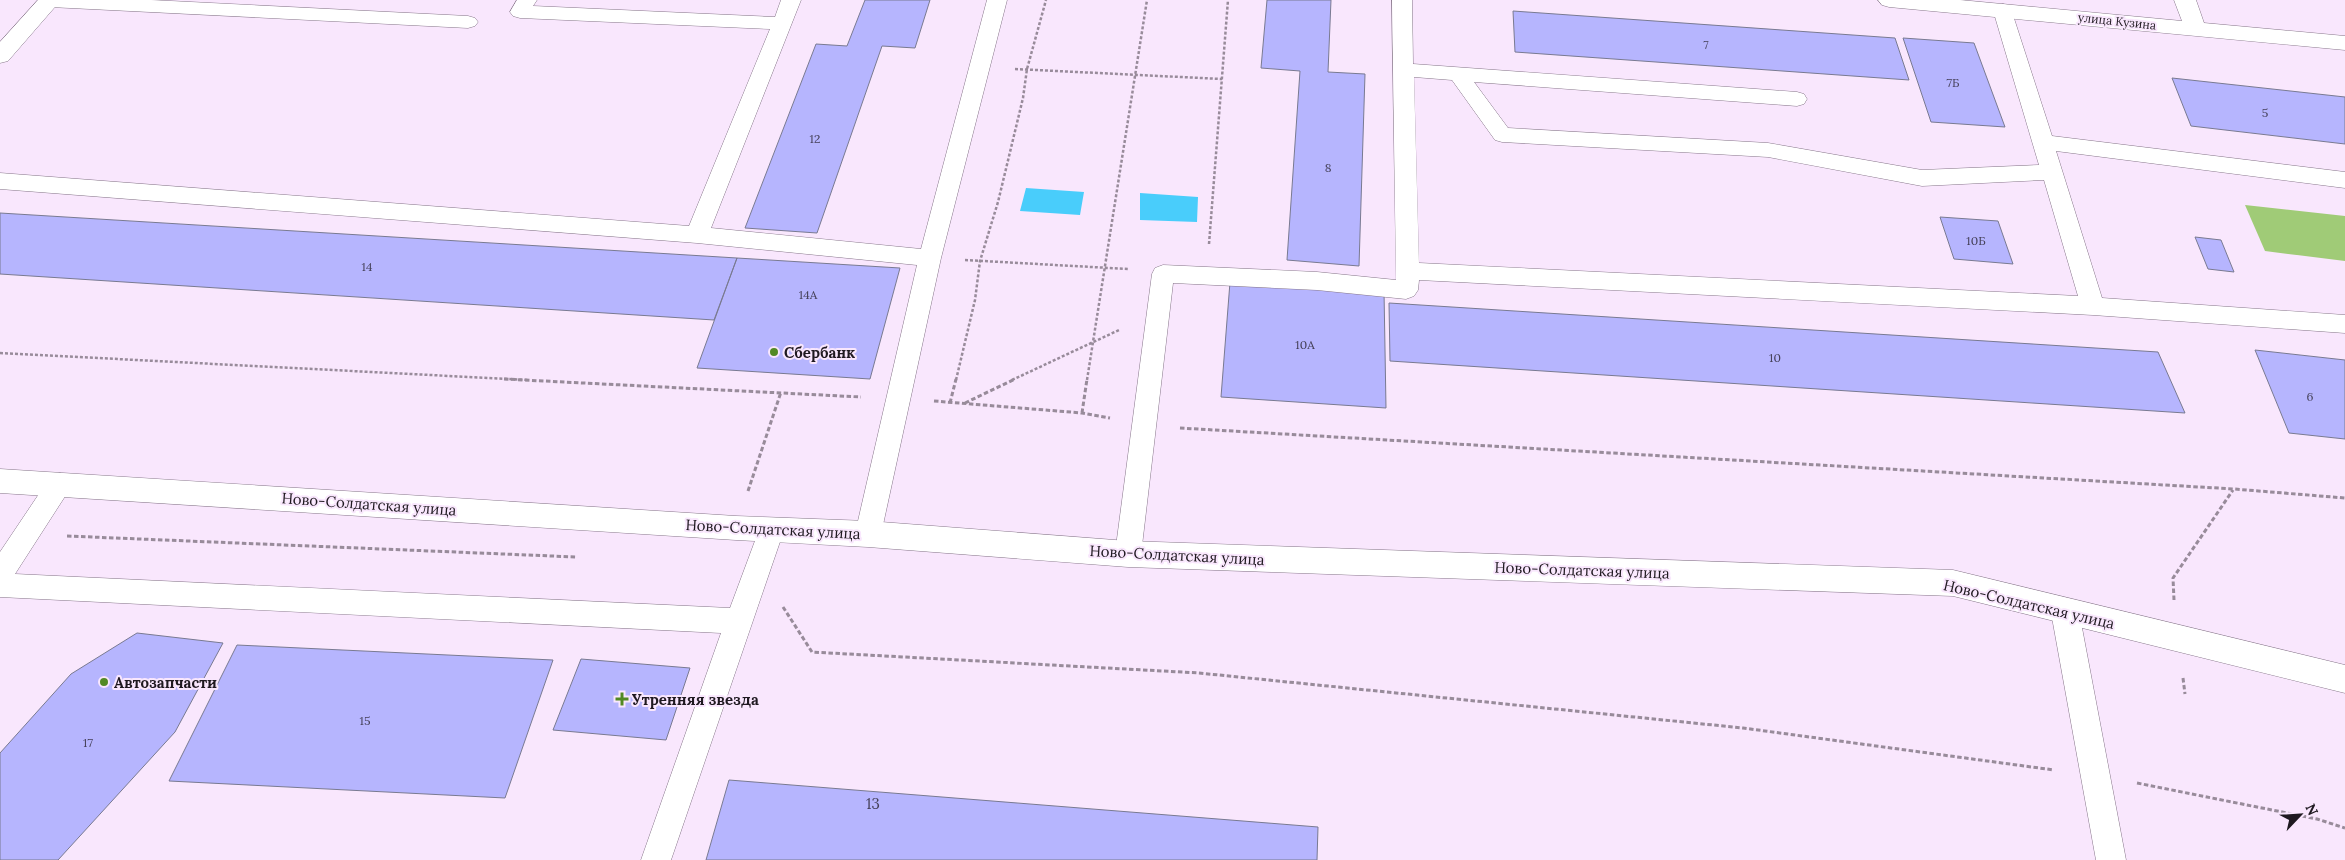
<svg xmlns="http://www.w3.org/2000/svg" width="2345" height="860" font-family="Lora,serif">
  <style>
    .green { fill: #a0cb77 }
    .water { fill: #49cdfb }
    .building { fill: #b6b5fe; stroke: #797a91 }
    .lines { fill: none; stroke-linecap: round; stroke-linejoin: round }
    .service-casing { stroke: #867689; stroke-width: 1 }
    .minor-casing { stroke: #867689; stroke-width: 1 }
    .secondary-casing { stroke: #867689; stroke-width: 1 }
    .path-far1 { stroke: #988b9a; stroke-width: 2.5; stroke-dasharray: 3 2; stroke-linecap: butt }
    .path { stroke: #988b9a; stroke-width: 3; stroke-dasharray: 4.5 2.5; stroke-linecap: butt }
    .service { fill: #fff; fill-rule: evenodd }
    .minor { fill: #fff; fill-rule: evenodd }
    .secondary { fill: #fff; fill-rule: evenodd }
    .poi-dot { fill: #528924; stroke: #f9e7fd; stroke-width: 2 }
    .labels { text-anchor: middle; dominant-baseline: central; stroke-width: 4; stroke-linejoin: round; paint-order: stroke }
    .far-number-label { font-size: 11px; fill: #454058 }
    .far-street-label { font-size: 12px; fill: #1f1920; stroke: #f9e7fd }
    .number-label { font-size: 12px; fill: #454058 }
    .poi-label { font-size: 15px; font-weight: bold; fill: #1f1920; stroke: #f9e7fd; text-anchor: start }
    .street-label { font-size: 15px; fill: #1f1920; stroke: #f9e7fd }
    .near-number-label { font-size: 15px; fill: #454058 }
  </style>
  <rect width="100%" height="100%" fill="#f9e7fd"/>
  <!-- green -->
  <path class="green" d="M2245,205L2345,216V261L2265,251Z"/>
  <!-- water -->
  <path class="water" d="M1026,188L1084,192L1080,215L1020,211Z
    M1140,193L1198,197L1197,222L1140,220Z"/>
  <!-- building -->
  <path class="building" d="M865,0H930L915,48L882,46L817,233L745,228L816,44L847,46Z
    M1267,0H1331L1328,72L1365,74L1359,266L1287,260L1300,71L1261,68Z
    M1513,11L1895,38L1909,80L1515,52Z
    M1903,38L1974,43L2005,127L1931,122Z
    M2172,78L2345,97V144L2191,126Z
    M0,213L737,258L714,320L0,274Z
    M1940,217L1998,221L2013,264L1954,259Z
    M2195,237L2221,240L2234,272L2208,269Z
    M737,258L900,268L870,379L697,368Z
    M1230,282L1384,291L1386,408L1221,397Z
    M1389,303L2158,352L2185,413L1390,361Z
    M2255,350L2345,360V439L2289,433Z
    M137,633L223,643L175,732L58,860H0V753L71,674Z
    M237,645L553,660L505,798L169,781Z
    M581,659L690,668L666,740L553,730Z
    M729,780L1318,827L1317,860H706Z"/>
  <g class="lines">
    <!-- service casing -->
    <g class="service-casing">
      <path id="service" d="M41,0H151L468,16L475,18L478,22L475,26L468,28L50,7L43,5Z
        M517,0H537L533,6L775,17L781,0H801L711,228L921,249L987,0H1007L941,258L881,534L877,542L868,545L859,542L855,534L917,265L697,243L0,189V173L689,226L770,29L520,18L513,16L510,12Z
        M1392,0H1412L1413,64L1797,92L1804,94L1807,99L1804,104L1797,106L1474,82L1508,128L1768,143L1922,170L2039,165L1993,10L1996,6L2003,4L2010,6L2052,136L2345,172V188L2056,151L2102,298L2345,315V333L2093,315L1419,280L1418,290L1414,296L1406,299L1317,290L1173,283L1141,554L1137,562L1128,566L1119,562L1115,554L1152,274L1155,268L1163,265L1317,272L1396,280ZM1414,77L1452,80L1495,140L1502,142L1768,157L1922,186L2044,180L2078,296L1419,263Z
        M60,473L69,476L73,484L15,574L730,608L762,522L771,519L780,522L784,530L671,860H641L721,633L0,597V552L51,476Z
        M2065,600L2075,603L2079,612L2126,860H2096L2051,612L2055,603Z"/>
    </g>
    <!-- minor casing -->
    <g class="minor-casing">
      <path id="minor" d="M38,0H61L8,61L0,63V42Z
        M1878,0H1960L2182,21L2174,0H2196L2204,23L2345,36V50L1889,7L1882,5Z"/>
    </g>
    <!-- secondary casing -->
    <g class="secondary-casing">
      <path id="secondary" d="M0,469L736,516L868,521L1128,541L1953,570L2345,665V693L1953,596L1128,567L868,547L736,540L0,493Z"/>
    </g>
    <!-- path-far1 -->
    <path class="path-far1" d="M1015,69L1222,79
      M1209,244L1228,0
      M965,260L1128,269
      M0,353L528,380
      M956,380L975,300L980,261L998,202L1023,98L1027,69L1046,0
      M1012,380L1119,330
      M1087,380L1147,0"/>
    <!-- path -->
    <path class="path" d="M504,379L861,397
      M934,401L1082,413L1110,418
      M950,403L956,379
      M965,403L1015,379
      M1082,413L1087,379
      M1180,428L2234,489L2345,498
      M748,491L781,392
      M67,536L576,557
      M2174,600L2173,578L2233,490
      M783,607L812,652L1199,673L1743,728L2054,770
      M2183,678L2185,694
      M2137,783L2317,819L2345,828"/>
    <!-- service -->
    <use href="#service" class="service"/>
    <!-- minor -->
    <use href="#minor" class="minor"/>
    <!-- secondary -->
    <use href="#secondary" class="secondary"/>
  </g>
  <!-- markers -->
  <g class="poi-dot">
    <circle cx="774" cy="352" r="5"/>
    <circle cx="104" cy="682" r="5"/>
    <path d="M619.5 691.5h5v5h5v5h-5v5h-5v-5h-5v-5h5z"/>
  </g>
  <g class="labels">
    <!-- far-number labels -->
    <g class="far-number-label">
      <text x="1706" y="45">7</text>
    </g>
    <!-- far-street labels -->
    <g class="far-street-label">
      <text transform="translate(2117 21) rotate(6)">улица Кузина</text>
    </g>
    <!-- number labels -->
    <g class="number-label">
      <text x="1953" y="82">7Б</text>
      <text x="2265" y="112">5</text>
      <text x="815" y="138">12</text>
      <text x="1328" y="167">8</text>
      <text x="1976" y="240">10Б</text>
      <text x="367" y="266">14</text>
      <text x="808" y="294">14А</text>
      <text x="1305" y="344">10А</text>
      <text x="1775" y="357">10</text>
      <text x="2310" y="396">6</text>
      <text x="365" y="720">15</text>
      <text x="88" y="742">17</text>
    </g>
    <!-- poi labels -->
    <g class="poi-label">
      <text x="784" y="352">Сбербанк</text>
      <text x="114" y="682">Автозапчасти</text>
      <text x="632" y="699">Утренняя звезда</text>
    </g>
    <!-- street labels -->
    <g class="street-label">
      <text transform="translate(369 504) rotate(4)">Ново-Солдатская улица</text>
      <text transform="translate(773 529) rotate(3)">Ново-Солдатская улица</text>
      <text transform="translate(1177 555) rotate(3)">Ново-Солдатская улица</text>
      <text transform="translate(1582 570) rotate(2)">Ново-Солдатская улица</text>
      <text transform="translate(2029 604) rotate(13)">Ново-Солдатская улица</text>
    </g>
    <!-- near-number labels -->
    <g class="near-number-label">
      <text x="873" y="803">13</text>
    </g>
  </g>
  <!-- north arrow -->
  <g transform="translate(2300 815) rotate(65)" stroke="#f9e7fd" stroke-width="4" paint-order="stroke">
  <path d="M0-4L9 19L0 12L-9 19Z" fill="#1f1920"/>
  <text y="-8" font-size="14" font-weight="bold" text-anchor="middle" fill="#1f1920">N</text>
  </g>
</svg>
